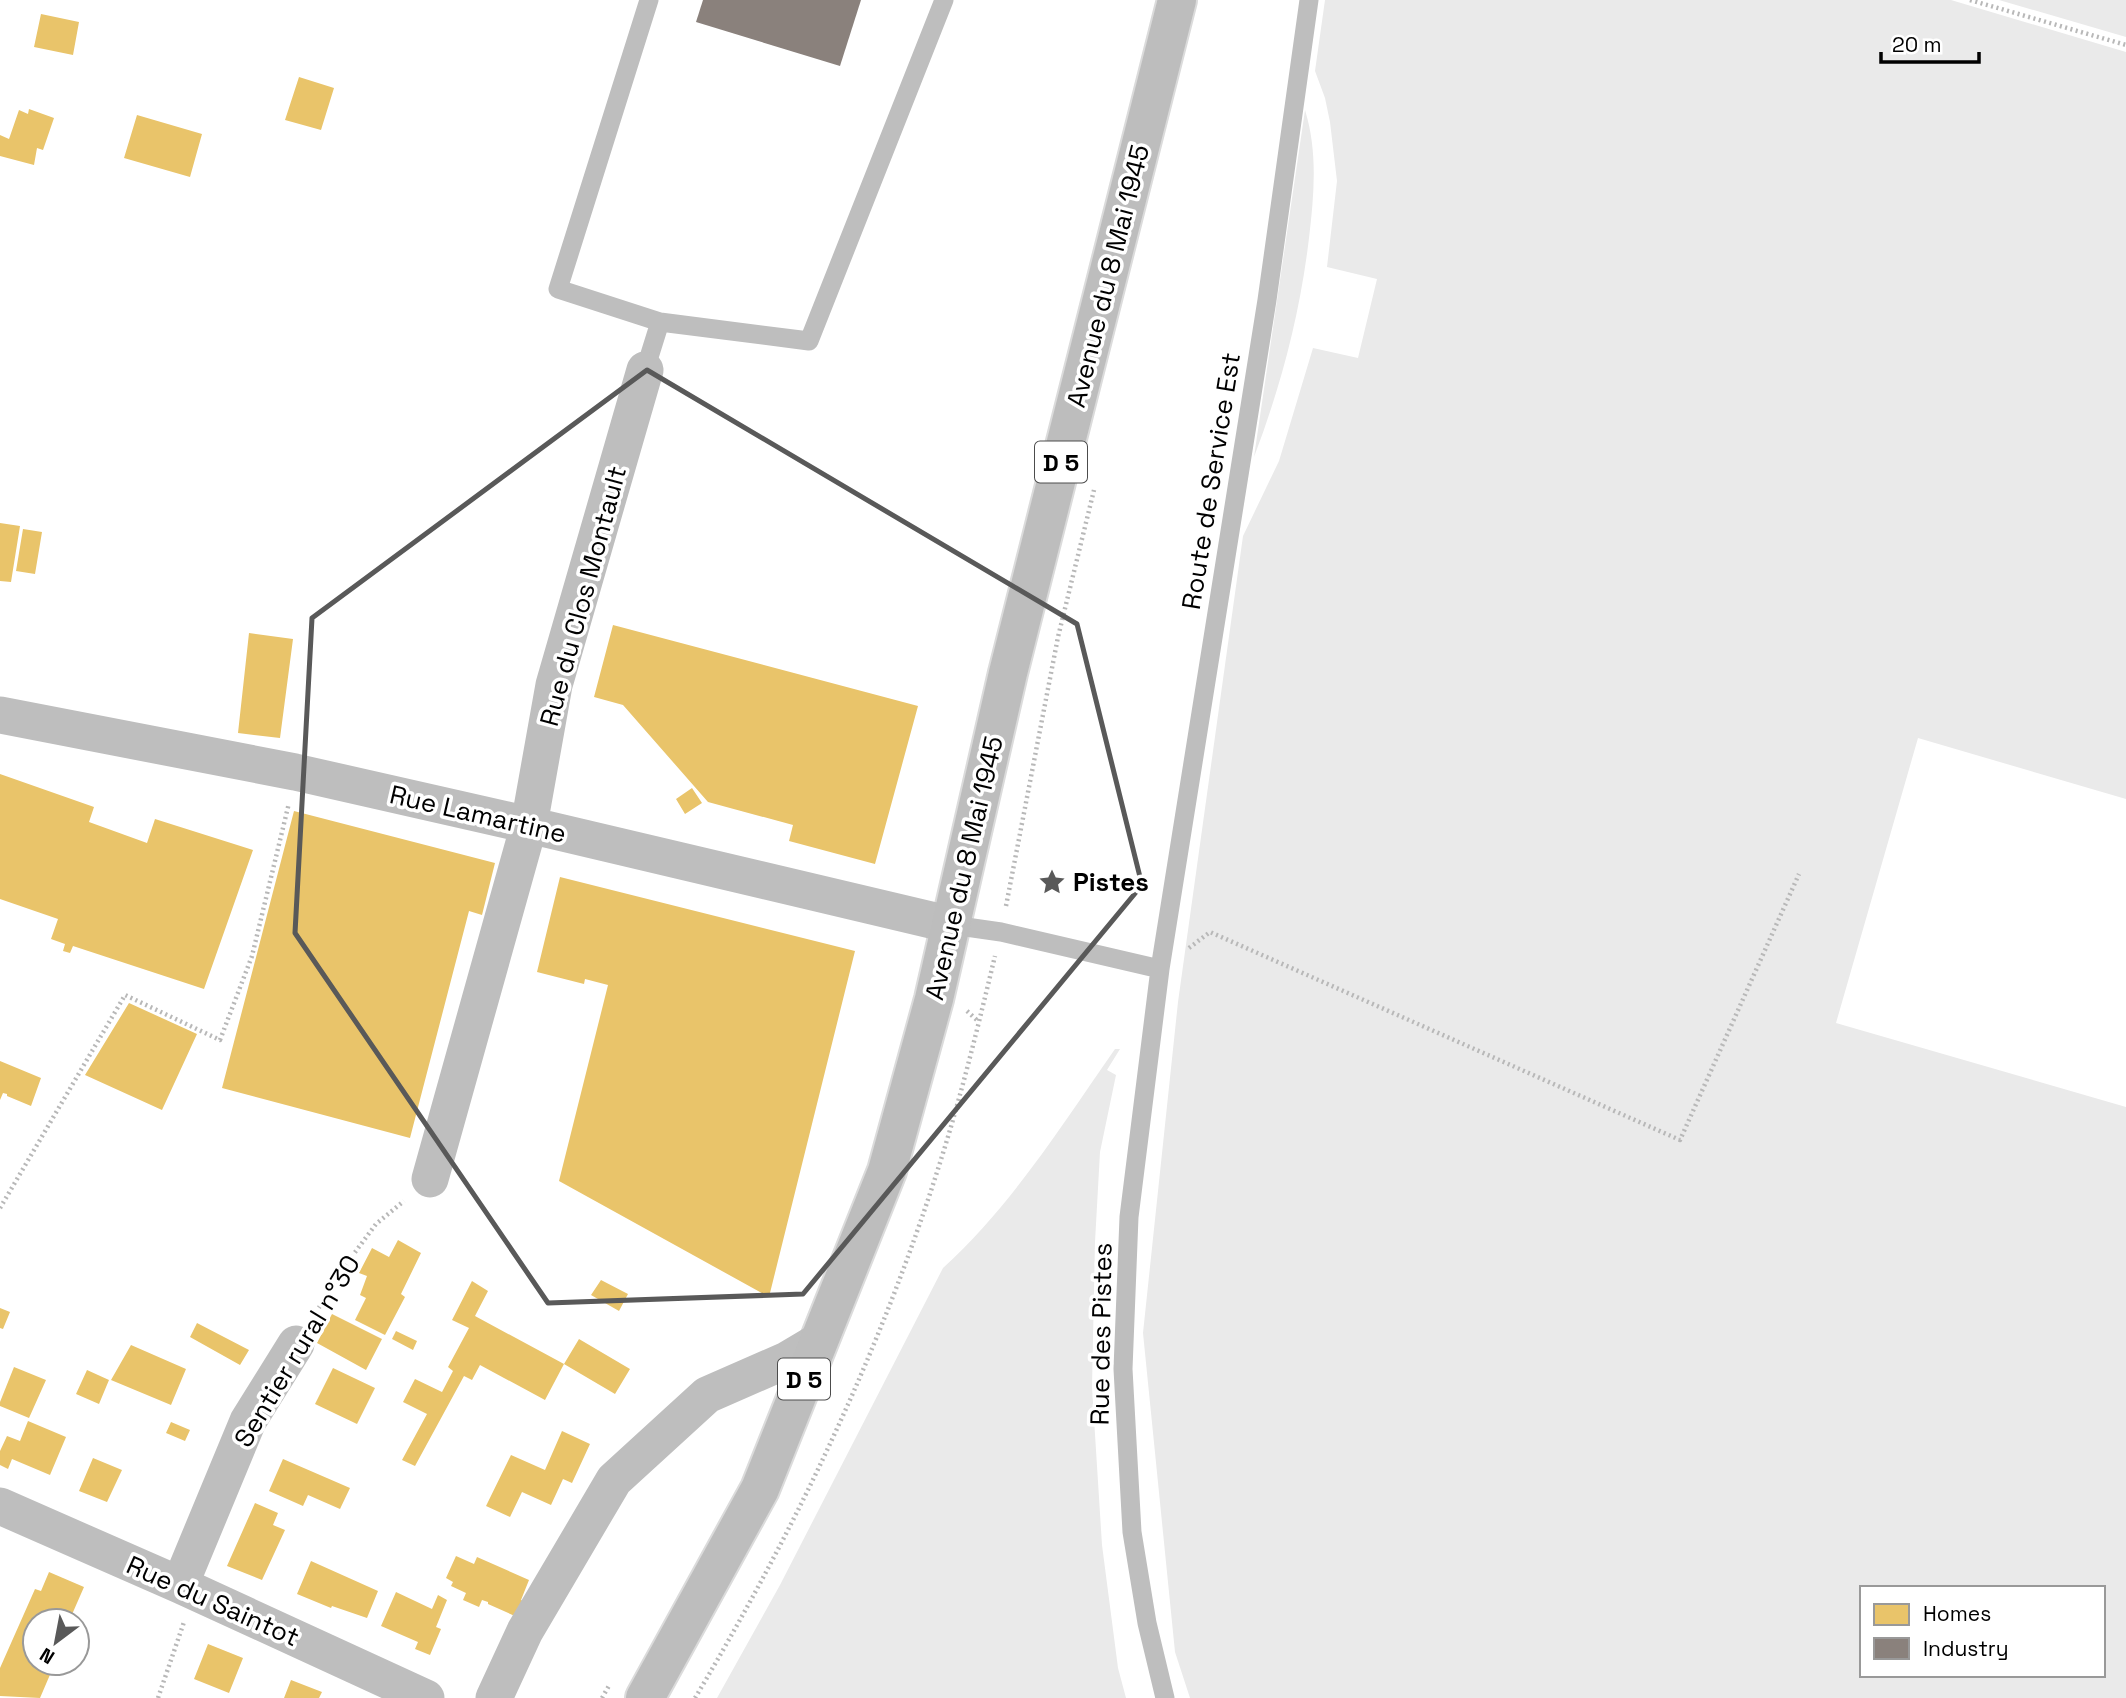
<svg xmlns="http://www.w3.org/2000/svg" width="2126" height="1698" font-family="'Space Grotesk',sans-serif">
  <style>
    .green { fill: #eaeaea; fill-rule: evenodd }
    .homes { fill: #e9c46a }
    .industry { fill: #8a817c }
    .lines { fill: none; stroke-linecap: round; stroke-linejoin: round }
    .primary-casing { stroke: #dbdbdb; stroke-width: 42 }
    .path { stroke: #b8b8b8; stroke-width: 4.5; stroke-dasharray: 2 3.5; stroke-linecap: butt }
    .lane { stroke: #bebebe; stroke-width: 19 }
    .street { stroke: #bebebe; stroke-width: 37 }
    .primary { stroke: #bdbdbd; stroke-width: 38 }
    .marked { fill: none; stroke: #595959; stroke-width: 5; stroke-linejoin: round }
    .labels { text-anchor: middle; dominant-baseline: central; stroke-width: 7; stroke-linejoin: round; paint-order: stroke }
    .shield { fill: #fff; stroke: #4c4c4c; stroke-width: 2 }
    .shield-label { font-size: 24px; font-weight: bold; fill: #000 }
    .street-label { font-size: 26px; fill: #000; stroke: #fff }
    .poi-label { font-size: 26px; font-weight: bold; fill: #000; stroke: #fff; text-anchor: start }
  </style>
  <rect width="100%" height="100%" fill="#fff"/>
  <!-- green -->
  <path class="green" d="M1325,0H1951L2126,52V799L1918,738L1836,1023L2126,1107V1698H1190L1175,1652L1143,1333L1178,1002L1243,536L1279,461L1313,348L1358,358L1377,279L1327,267L1337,181L1330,122L1325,98L1315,71ZM1862,1588H2103V1675H1862Z
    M1999,0H2126V37Z
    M1305,110C1318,152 1314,195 1309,238C1300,314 1281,386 1254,457Z
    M1115,1049H1120L1107,1070L1116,1075L1100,1152L1095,1242L1092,1387L1102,1545L1118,1668L1126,1698H717L780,1585L943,1268C1012,1205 1062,1125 1115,1049Z"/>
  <!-- homes -->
  <path class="homes" d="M41,14L79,22L73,55L34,47Z
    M299,77L334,88L321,130L285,120Z
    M29,109L54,118L43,150L37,148L34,165L0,156V135L9,139L19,110L28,114Z
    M137,115L202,134L190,177L124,158Z
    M0,523L20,526L11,582L0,581Z
    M23,529L42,532L35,574L16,571Z
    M613,625L918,706L875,864L789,841L793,825L708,802L623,705L594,697Z
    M249,633L293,639L280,738L238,733Z
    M0,774L94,807L89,822L147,843L155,819L253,850L204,989L73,946L70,953L63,951L65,944L51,939L58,919L0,899Z
    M692,788L702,803L685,814L676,799Z
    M294,811L495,863L482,915L469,911L410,1138L222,1088Z
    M560,877L855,951L769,1297L559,1181L608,985L585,979L584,984L537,972Z
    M129,1003L197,1034L162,1110L85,1075Z
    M0,1061L41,1078L31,1106L7,1096V1094L3,1093L0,1100Z
    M398,1240L421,1253L401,1294L405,1297L385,1335L355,1320L366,1298L360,1295L367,1276L359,1273L372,1248L389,1257Z
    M601,1280L628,1294L619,1311L591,1295Z
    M472,1281L488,1291L475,1316L564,1364L545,1400L480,1365L472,1380L464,1376L415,1466L402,1460L427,1414L403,1402L415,1379L442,1392L453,1371L448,1367L469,1328L452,1320Z
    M0,1308L10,1312L3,1329L0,1328Z
    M332,1314L382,1339L366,1370L317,1343Z
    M197,1323L249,1350L240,1365L190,1337Z
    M396,1331L417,1341L413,1350L392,1339Z
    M579,1339L630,1369L615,1394L564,1364Z
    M131,1345L186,1369L171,1405L111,1380Z
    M14,1367L46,1380L29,1418L0,1406V1402Z
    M333,1368L375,1388L357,1424L315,1404Z
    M87,1370L109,1380L99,1404L76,1394Z
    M28,1421L66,1437L50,1475L12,1459L8,1469L0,1465V1451L7,1436L20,1441Z
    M171,1422L190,1430L185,1441L166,1433Z
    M562,1431L590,1444L572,1483L563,1479L551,1505L522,1492L510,1517L486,1506L511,1455L545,1470Z
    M93,1458L122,1470L107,1502L79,1491Z
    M283,1459L350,1488L340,1509L308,1495L303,1506L269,1491Z
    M255,1503L278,1513L273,1525L285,1530L262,1580L227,1566Z
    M456,1556L474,1564L477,1557L529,1580L521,1600L525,1602L517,1617L488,1604V1602L482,1600L479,1607L463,1600L466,1593L451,1586L453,1582L446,1578Z
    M311,1561L378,1591L367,1618L332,1606L331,1608L297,1594Z
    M49,1572L84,1587L70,1619L76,1621H35V1663H55L40,1698L0,1696V1668L35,1589L41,1591Z
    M396,1592L432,1609L438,1595L447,1600L436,1627L441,1629L430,1655L415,1649L418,1642L381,1626Z
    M208,1644L243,1658L229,1693L194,1679Z
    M291,1680L322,1692L319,1698H284Z"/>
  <!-- industry -->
  <path class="industry" d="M703,0H861L840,66L696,22Z"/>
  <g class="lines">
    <!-- primary casing -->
    <g class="primary-casing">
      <path id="primary" d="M645,1698L760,1489L887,1171L934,999L1008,673L1177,0"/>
    </g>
    <!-- path -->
    <path class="path" d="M1970,0L2126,45
      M1006,906L1058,637L1094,490
      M1189,948L1210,932L1680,1140L1799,874
      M967,1011L979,1022
      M0,1208L125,995L220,1040L252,956L289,803
      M313,1317L350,1259L376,1224L404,1201
      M158,1698L184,1622
      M602,1698L610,1684
      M695,1698C801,1520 891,1329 950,1130C967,1072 981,1014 995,956"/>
    <!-- lane -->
    <path class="lane" d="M649,0L558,289L660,322L809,341L944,0
      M645,370L660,322
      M952,925L1001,932L1160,969
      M1165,1698L1147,1623L1132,1532L1123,1369L1129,1217L1160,969L1267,300L1309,0"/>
    <!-- street -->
    <path class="street" d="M0,715L295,772L529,825L952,925
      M430,1179L529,825L554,685L645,370
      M0,1506L180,1585L426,1698
      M180,1585L248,1421L296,1344
      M494,1698L525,1631L614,1480L707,1395L787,1360L819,1341"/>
    <!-- primary -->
    <use href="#primary" class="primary"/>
  </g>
  <!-- marked area -->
  <path class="marked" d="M647,370L1077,624L1142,885L803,1294L548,1303L295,933L312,618Z"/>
  <!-- icons -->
  <defs>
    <g id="sight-bare" transform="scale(2.1)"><path d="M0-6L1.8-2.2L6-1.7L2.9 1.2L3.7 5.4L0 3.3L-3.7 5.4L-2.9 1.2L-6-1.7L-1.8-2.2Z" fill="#595959" stroke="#fff" stroke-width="2.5" paint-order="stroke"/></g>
  </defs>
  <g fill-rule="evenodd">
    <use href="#sight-bare" x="1052" y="882"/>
  </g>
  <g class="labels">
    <!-- shield labels -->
    <g class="shield">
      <rect x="1035" y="441.5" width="52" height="41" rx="5"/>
      <rect x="778" y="1358.5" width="52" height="41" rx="5"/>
    </g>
    <g class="shield-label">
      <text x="1061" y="462">D 5</text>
      <text x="804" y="1379">D 5</text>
    </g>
    <!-- street labels -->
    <g class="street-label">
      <text transform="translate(1108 276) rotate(-76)">Avenue du 8 Mai 1945</text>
      <text transform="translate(1211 481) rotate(-81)">Route de Service Est</text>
      <text transform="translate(583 596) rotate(-75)">Rue du Clos Montault</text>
      <text transform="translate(478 814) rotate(13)">Rue Lamartine</text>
      <text transform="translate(964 868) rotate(-77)">Avenue du 8 Mai 1945</text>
      <text transform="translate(1101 1334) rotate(-89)">Rue des Pistes</text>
      <text transform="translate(297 1351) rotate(-59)">Sentier rural n°30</text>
      <text transform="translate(213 1601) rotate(24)">Rue du Saintot</text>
    </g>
    <!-- poi labels -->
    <g class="poi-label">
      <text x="1073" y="882">Pistes</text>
    </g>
  </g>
  <!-- legend -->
  <rect x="1860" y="1586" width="245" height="91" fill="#ffffff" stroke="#999999" stroke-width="2"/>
  <rect x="1874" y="1604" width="35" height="21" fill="#e9c46a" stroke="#999999" stroke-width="2"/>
  <text x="1923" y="1621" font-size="21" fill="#000000">Homes</text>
  <rect x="1874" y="1638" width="35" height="21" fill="#8a817c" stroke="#999999" stroke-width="2"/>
  <text x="1923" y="1656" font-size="21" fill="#000000">Industry</text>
  <!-- north arrow -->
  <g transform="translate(56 1642) rotate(212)"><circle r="33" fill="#ffffff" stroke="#999999" stroke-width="2"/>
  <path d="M0-5L12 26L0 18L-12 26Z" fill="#595959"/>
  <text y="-10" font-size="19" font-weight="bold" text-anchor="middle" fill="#000000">N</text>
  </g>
  <!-- scale -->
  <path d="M1881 52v10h98v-10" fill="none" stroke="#000000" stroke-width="3.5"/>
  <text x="1892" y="52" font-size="21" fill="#000000" stroke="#ffffff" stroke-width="5" paint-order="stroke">20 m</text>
</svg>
